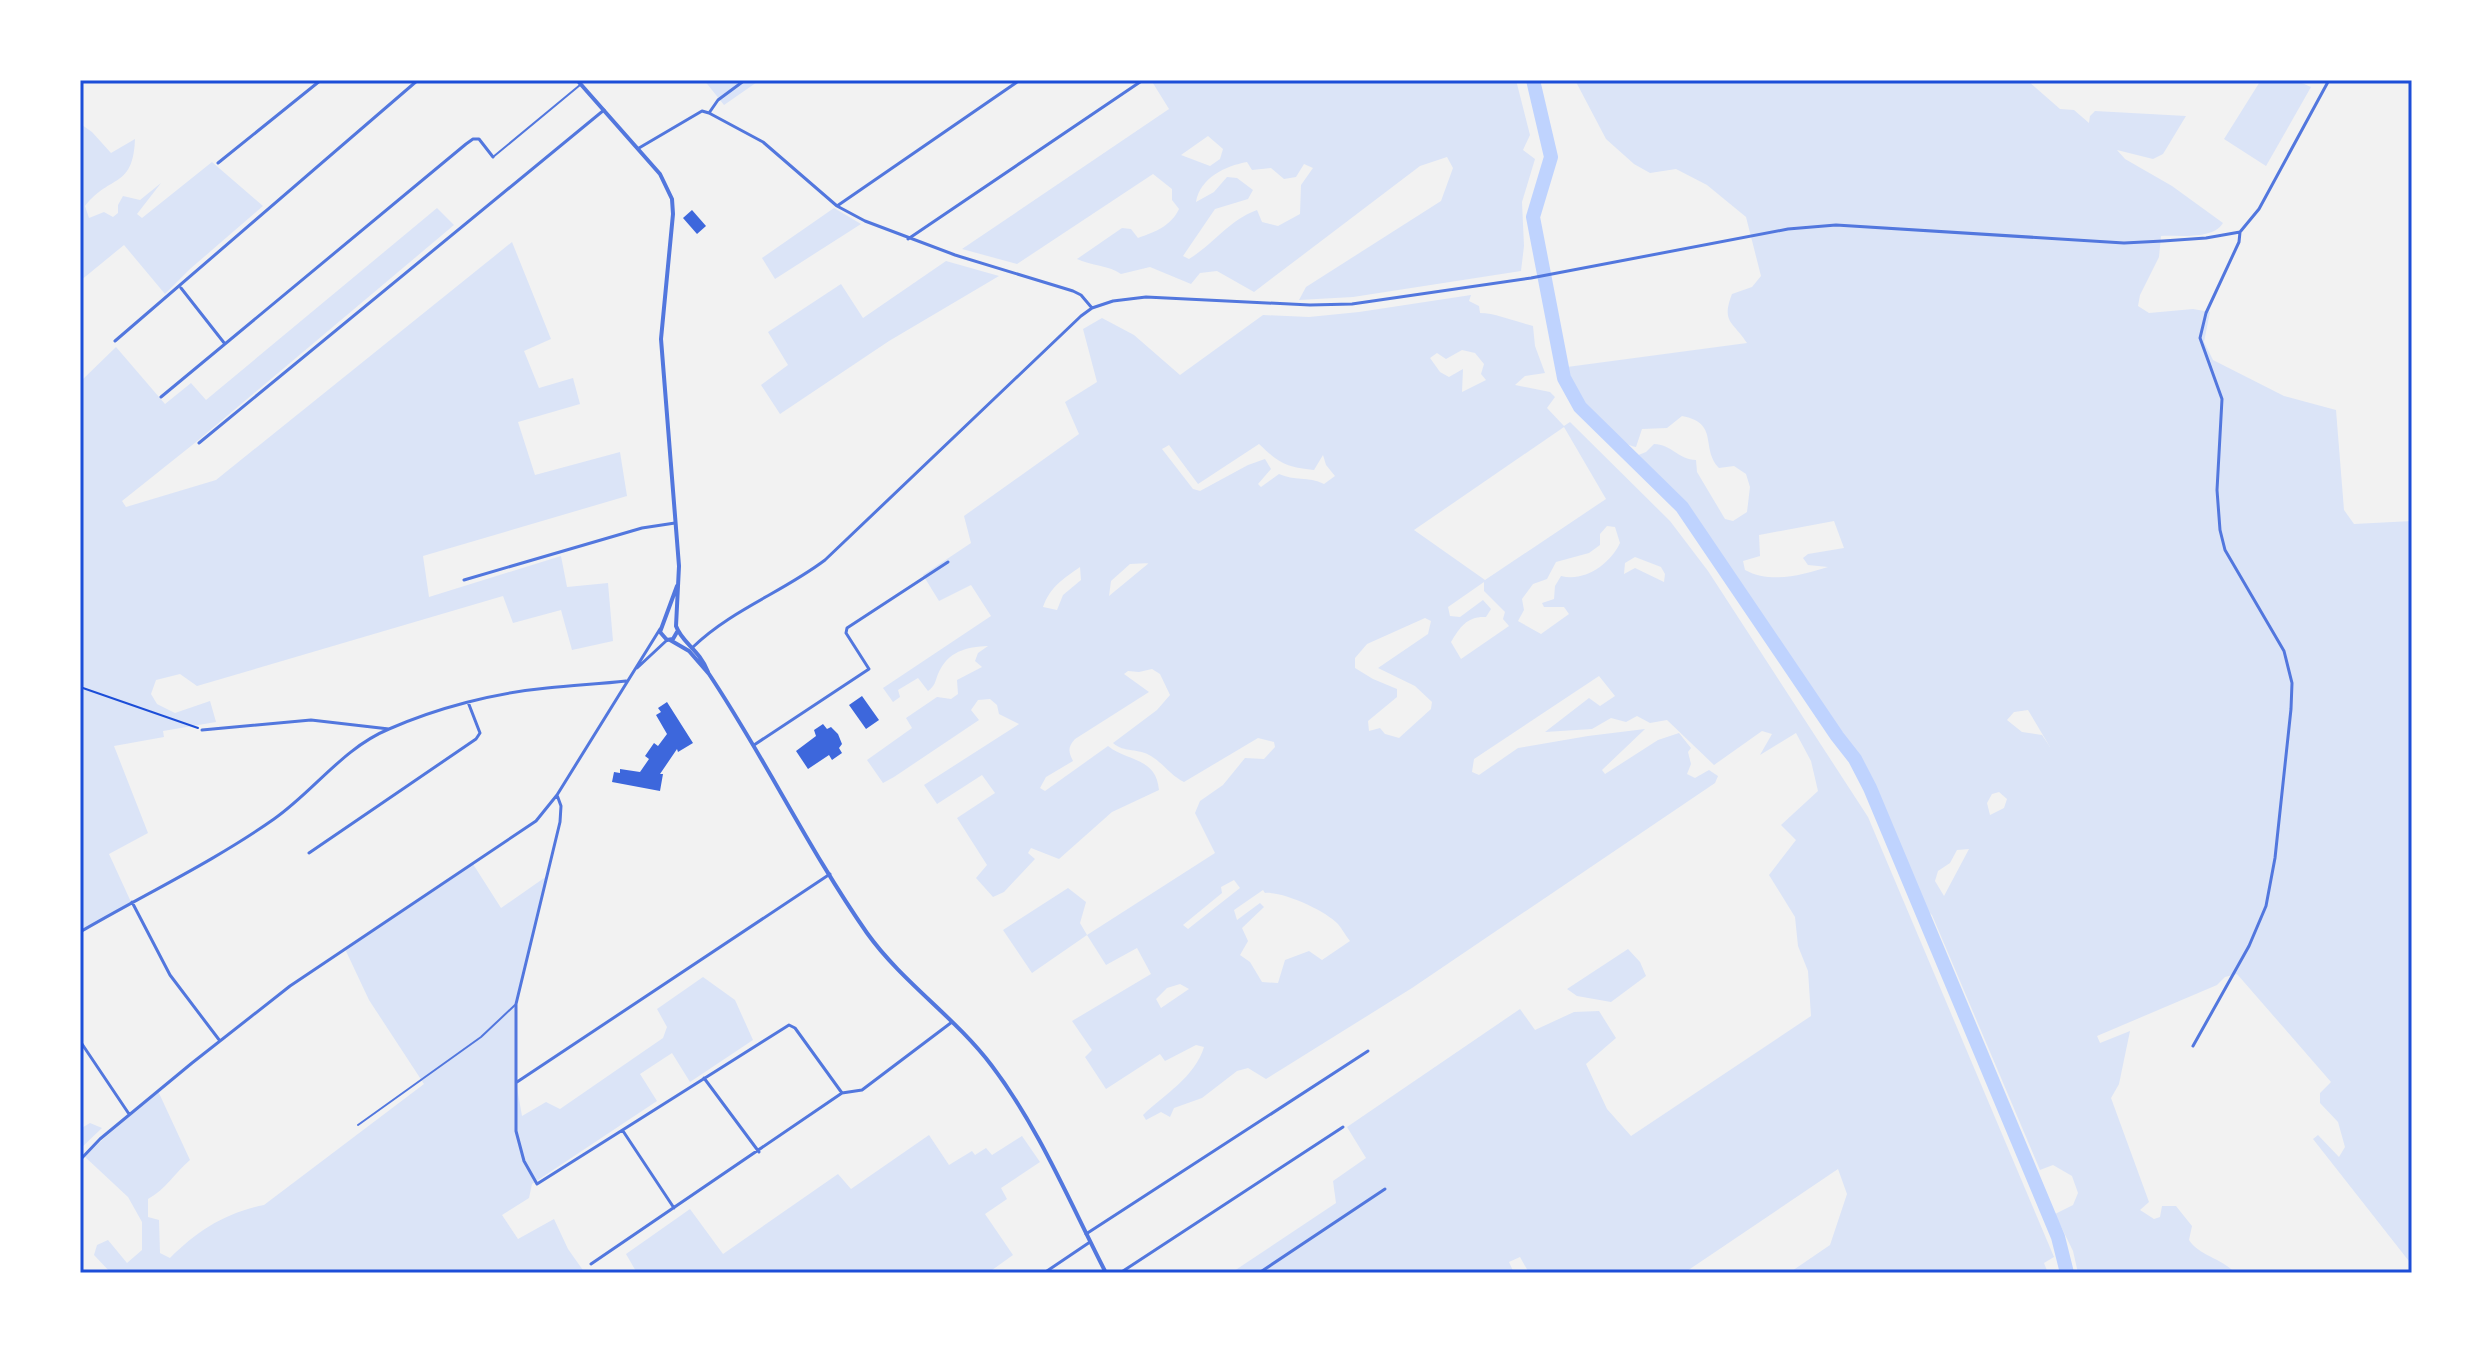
<svg xmlns="http://www.w3.org/2000/svg" width="2492" height="1353" font-family="Bitter,serif">
  <style>
    .green { fill: #dbe4f7; fill-rule: evenodd }
    .lines { fill: none; stroke-linecap: round; stroke-linejoin: round }
    .river { stroke: #bfd3fe; stroke-width: 14 }
    .building { fill: #3d67dc }
    .path { stroke: #1d4ed8; stroke-width: 2 }
    .service { stroke: #5277de; stroke-width: 2 }
    .minor { stroke: #5277de; stroke-width: 3 }
    .tertiary { stroke: #5277de; stroke-width: 4 }
    .neatline { fill: none; stroke: #1d4ed8; stroke-width: 3 }
  </style>
  <rect width="100%" height="100%" fill="#f2f2f2"/>
  <!-- green -->
  <path class="green" d="M704,80H760L724,105Z
    M1151,80H1516L1530,135L1523,150L1535,159L1522,202L1524,246L1521,271L1353,297L1299,300L1306,287L1441,201L1453,168L1447,157L1420,166L1254,292L1217,271L1200,273L1191,284L1150,267L1121,274C1108,265 1092,266 1077,259L1122,228L1131,229L1138,238C1155,232 1171,226 1179,209L1172,200V189L1153,174L1017,264L962,249L1169,109ZM1208,136L1223,149L1220,159L1210,166L1181,155ZM1247,162L1252,170L1271,168L1284,179L1296,177L1304,164L1313,168L1301,185L1300,214L1278,226L1262,222L1257,210C1229,220 1214,244 1189,259L1183,256L1215,209L1248,199L1253,190L1237,178L1227,177L1214,192L1196,202C1200,178 1225,166 1247,162Z
    M1575,80H2027L2060,109L2074,110L2089,123L2090,116L2095,111L2186,116L2163,154L2153,159L2117,150L2125,159L2172,186L2223,223C2213,240 2179,235 2161,236L2159,257L2140,295L2138,306L2149,313L2193,309L2210,312L2204,342L2213,360L2284,396L2336,410L2344,510L2354,524L2412,521V1265L2313,1139L2318,1135L2339,1157L2345,1147L2338,1122L2320,1103V1093L2331,1082L2237,974L2225,977L2217,985L2097,1036L2100,1043L2130,1031L2119,1084L2111,1098L2149,1202L2140,1210L2154,1219L2160,1217L2162,1206H2176L2192,1226L2189,1240C2199,1256 2222,1258 2235,1273H2078L2073,1251L2055,1214L2073,1205L2078,1193L2072,1176L2053,1165L2040,1170L1932,915L1926,909C1901,850 1880,783 1838,734L1689,510L1636,456L1646,452L1654,444C1671,444 1679,460 1696,460L1697,472L1725,519L1733,521L1747,512L1750,487L1746,474L1734,466L1719,468C1700,448 1720,423 1682,416L1667,428L1642,429L1636,447C1619,445 1583,408 1574,392C1570,384 1569,375 1567,367L1747,343C1733,321 1721,323 1732,294L1752,287L1761,276L1746,217L1707,185L1676,169L1650,173L1634,164L1606,139ZM1834,521L1844,548L1808,554L1803,558L1808,565L1828,567C1802,575 1771,584 1745,570L1743,561L1760,556L1759,535ZM2028,710L2050,747L2042,735L2022,732L2007,720L2014,712ZM1999,792L2007,799L2004,808L1990,815L1987,803L1992,794ZM1969,849L1944,896L1935,881L1938,871L1950,863L1957,850Z
    M2261,80H2295L2311,87L2266,166L2224,139Z
    M82,125L92,132L111,153L135,139C133,189 110,174 85,206L89,218L104,212L113,217L118,213V205L123,196L140,200L161,183L137,214L142,218L212,162L263,206L190,269L165,294L124,245L80,281V126Z
    M437,208L454,225L196,442L122,501L126,507L216,480L512,242L551,339L524,351L539,388L573,378L580,404L518,422L535,475L620,452L627,496L423,556L429,597L561,556L567,587L608,583L613,641L572,650L561,610L513,623L503,596L197,686L180,674L156,680L151,694L157,704L175,713L210,701L216,722L163,731L164,737L114,746L148,833L109,854L131,902L80,932V382L116,347L165,404L191,383L206,400Z
    M834,208L861,224L775,279L762,258Z
    M946,261L999,276L889,341L780,414L761,385L788,365L768,332L841,284L863,318Z
    M1471,295L1469,301L1479,306L1480,313C1495,313 1517,322 1533,326L1535,346L1545,373L1525,376L1515,385L1550,392L1555,397L1547,408L1564,426L1570,422L1670,521L1708,571L1868,817L2054,1257L2044,1263L2048,1273H1789L1830,1245L1847,1194L1838,1169L1684,1273H1529L1520,1257L1509,1262L1514,1273H1231L1336,1203L1333,1181L1366,1158L1347,1127L1520,1009L1535,1030L1574,1012L1599,1011L1616,1038L1586,1064L1607,1109L1631,1136L1811,1016L1808,971L1798,946L1795,917L1769,875L1796,840L1781,825L1818,791L1811,761L1796,733L1760,755L1772,734L1762,731L1714,765L1667,720L1650,723L1637,716L1626,722L1611,718L1592,729L1545,732L1589,698L1600,706L1615,696L1599,676L1474,759L1472,772L1479,775L1518,748L1588,736L1645,729L1602,770L1605,774L1658,740L1679,733L1691,748L1688,752L1691,764L1687,774L1695,778L1709,770L1718,776L1715,783L1412,988L1266,1079L1248,1068L1237,1071L1202,1098L1174,1108L1170,1117L1161,1112L1146,1120L1143,1115C1165,1094 1195,1077 1204,1047L1196,1045L1165,1061L1160,1054L1106,1089L1085,1057L1092,1050L1072,1021L1151,974L1137,948L1106,965L1087,935L1032,973L1003,930L1068,888L1086,902L1080,923L1087,935L1215,853L1195,813L1200,801L1223,785L1245,758L1264,759L1275,747L1274,742L1258,738L1184,782C1170,775 1164,764 1151,756C1139,748 1124,753 1113,743L1157,710L1170,695L1160,674L1152,669L1139,672L1128,671L1124,674L1149,692L1075,739C1068,747 1068,751 1073,761L1046,777L1040,788L1045,791L1108,746C1128,762 1156,757 1159,790L1112,812L1059,859L1031,848L1028,853L1035,859L1004,892L993,897L976,878L987,865L957,818L995,793L982,775L937,804L924,785L1019,724L999,714L997,705L990,699L978,700L971,710L979,720L894,777L883,783L867,760L912,728L906,718L937,697L951,699L958,694L957,680L982,667L975,661L978,653L988,646C966,647 948,651 938,674C935,682 935,686 928,691L918,678L898,690L900,697L893,702L883,688L991,616L971,585L939,601L923,575L971,543L964,516L1079,434L1065,402L1097,382L1083,329L1102,318L1134,335L1180,375L1263,315L1309,317L1359,312ZM1462,350L1475,353L1484,364L1481,374L1486,380L1462,392L1463,369L1449,377L1440,372L1430,358L1437,353L1446,359ZM1564,427L1606,499L1485,580L1414,530ZM1259,444C1279,463 1286,467 1314,470L1323,455L1326,465L1335,476L1324,484C1308,476 1294,481 1279,474L1261,487L1258,484L1271,469L1265,459L1248,465L1200,491L1193,489L1162,449L1169,445L1198,484ZM1607,526L1615,527L1620,543C1610,564 1585,582 1561,576L1555,586L1554,599L1542,603L1544,607H1564L1569,614L1541,634L1518,621L1524,610L1522,599L1533,584L1547,579L1556,562L1589,553L1600,545V534ZM1635,557L1661,567L1665,574L1664,582L1635,568L1624,574L1625,563ZM1150,563H1149L1109,596L1111,581L1130,564ZM1080,567L1081,580L1063,595L1057,610L1043,607C1050,587 1063,579 1080,567ZM1484,582V591L1505,612L1503,619L1509,626L1461,659L1451,642C1460,627 1467,616 1486,617L1491,609L1483,600L1460,617L1450,616L1448,607ZM1425,618L1431,621L1428,634L1378,668L1415,686L1432,702L1431,709L1399,738L1385,734L1380,728L1369,731L1368,721L1397,697V689L1373,679L1355,668V658L1367,644ZM1234,880L1240,888L1188,929L1183,925L1222,893L1221,887ZM1263,890L1265,893C1283,891 1326,911 1338,924C1342,929 1346,936 1350,941L1322,960L1309,951L1285,960L1278,983L1262,982L1250,962L1240,955L1248,941L1242,928L1264,907L1260,903L1237,920L1234,910ZM1180,984L1189,989L1161,1008L1156,999L1167,988Z
    M473,864L501,908L547,876L516,1004V1082L522,1116L546,1102L560,1109L663,1038L667,1027L657,1009L703,977L735,1000L753,1040L690,1082L672,1053L640,1074L657,1101L532,1184L529,1198L502,1215L518,1239L554,1219L568,1249L585,1273H111L94,1255L97,1245L108,1240L127,1263L142,1250V1222L128,1197L84,1156L158,1091L190,1160C174,1174 166,1189 148,1199V1217L159,1220L160,1253L170,1258C197,1231 225,1213 264,1205L424,1084L369,1000L345,949Z
    M1628,949L1640,962L1646,976L1611,1002L1577,996L1567,989Z
    M90,1123L102,1128L80,1149V1129Z
    M929,1135L949,1165L972,1151L975,1155L986,1148L992,1155L1022,1136L1040,1162L1001,1188L1007,1199L985,1214L1013,1255L988,1273H637L626,1254L690,1209L723,1254L838,1174L851,1189Z"/>
  <g class="lines">
    <!-- river -->
    <path class="river" d="M1533,80L1551,157L1533,217L1564,378L1580,407L1682,507L1837,736L1855,759L1870,788L2058,1237L2067,1273"/>
  </g>
  <!-- building -->
  <path class="building" d="M692,210L706,226L697,234L683,218Z
    M862,696L879,720L866,729L849,705Z
    M667,702L693,743L678,752L677,749L660,774H663L660,791L612,782L614,772L620,773V769L640,772L649,759L645,756L654,743L658,746L667,734L656,715L661,712L658,708Z
    M823,724L827,729L831,727L838,734L842,744L839,748L842,753L832,760L829,755L808,769L796,751L816,736L814,730Z"/>
  <g class="lines">
    <!-- path -->
    <path class="path" d="M80,687L198,728"/>
    <!-- service -->
    <path class="service" d="M493,157L580,85
      M358,1125L481,1037L515,1005"/>
    <!-- minor -->
    <path class="minor" d="M709,113L718,100L745,80
      M639,148L702,111L709,113L763,142L837,206L865,221L955,255L1073,291L1081,295L1092,308
      M218,163L321,80
      M837,206L1020,80
      M908,239L1143,80
      M181,288L225,344
      M115,341L418,80
      M161,397L466,144L473,139H479L493,157
      M199,443L604,110
      M464,580L642,528L675,523
      M693,647C731,610 783,592 825,560L1081,316L1092,308L1113,301L1146,297L1310,305L1352,304L1531,278L1788,229L1836,225L2124,243L2163,241L2206,238L2240,232L2259,209L2329,80
      M637,668L666,641
      M202,730L311,720L389,729
      M754,745L869,669L846,633L847,628L948,562
      M557,795L561,806L560,822L516,1004V1131L524,1161L537,1184L789,1025L795,1028L842,1093
      M309,853L476,739L480,733L468,702
      M132,902L170,975L220,1041
      M80,932C145,894 213,862 274,819C314,791 343,748 389,729C437,708 494,693 547,688C573,685 600,684 626,681
      M80,1041L129,1114
      M2193,1046L2249,946L2266,906L2275,858L2291,709L2292,683L2284,651L2225,550L2220,530L2217,490L2222,399L2200,338L2206,313L2239,242L2240,232
      M704,1078L759,1152
      M517,1082L830,874
      M623,1131L674,1208
      M80,1160L100,1139L192,1063L290,986L536,821L557,795L660,629
      M1086,1234L1368,1051
      M591,1264L842,1093L862,1090L952,1022
      M1044,1273L1090,1242
      M1120,1273L1343,1127
      M1259,1273L1385,1189"/>
    <!-- tertiary -->
    <path class="tertiary" d="M577,80L660,174L672,199L673,214L661,339L679,566L676,626C682,643 699,649 708,672
      M677,586L660,632L667,640L673,639L677,632
      M670,640L689,651L709,674C765,758 809,850 867,933C902,982 955,1017 992,1066C1039,1128 1070,1203 1106,1273"/>
  </g>
  <!-- border -->
  <rect width="2492" height="1353" fill="none" stroke="#ffffff" stroke-width="164"/>
  <rect x="82" y="82" width="2328" height="1189" class="neatline"/>
</svg>
